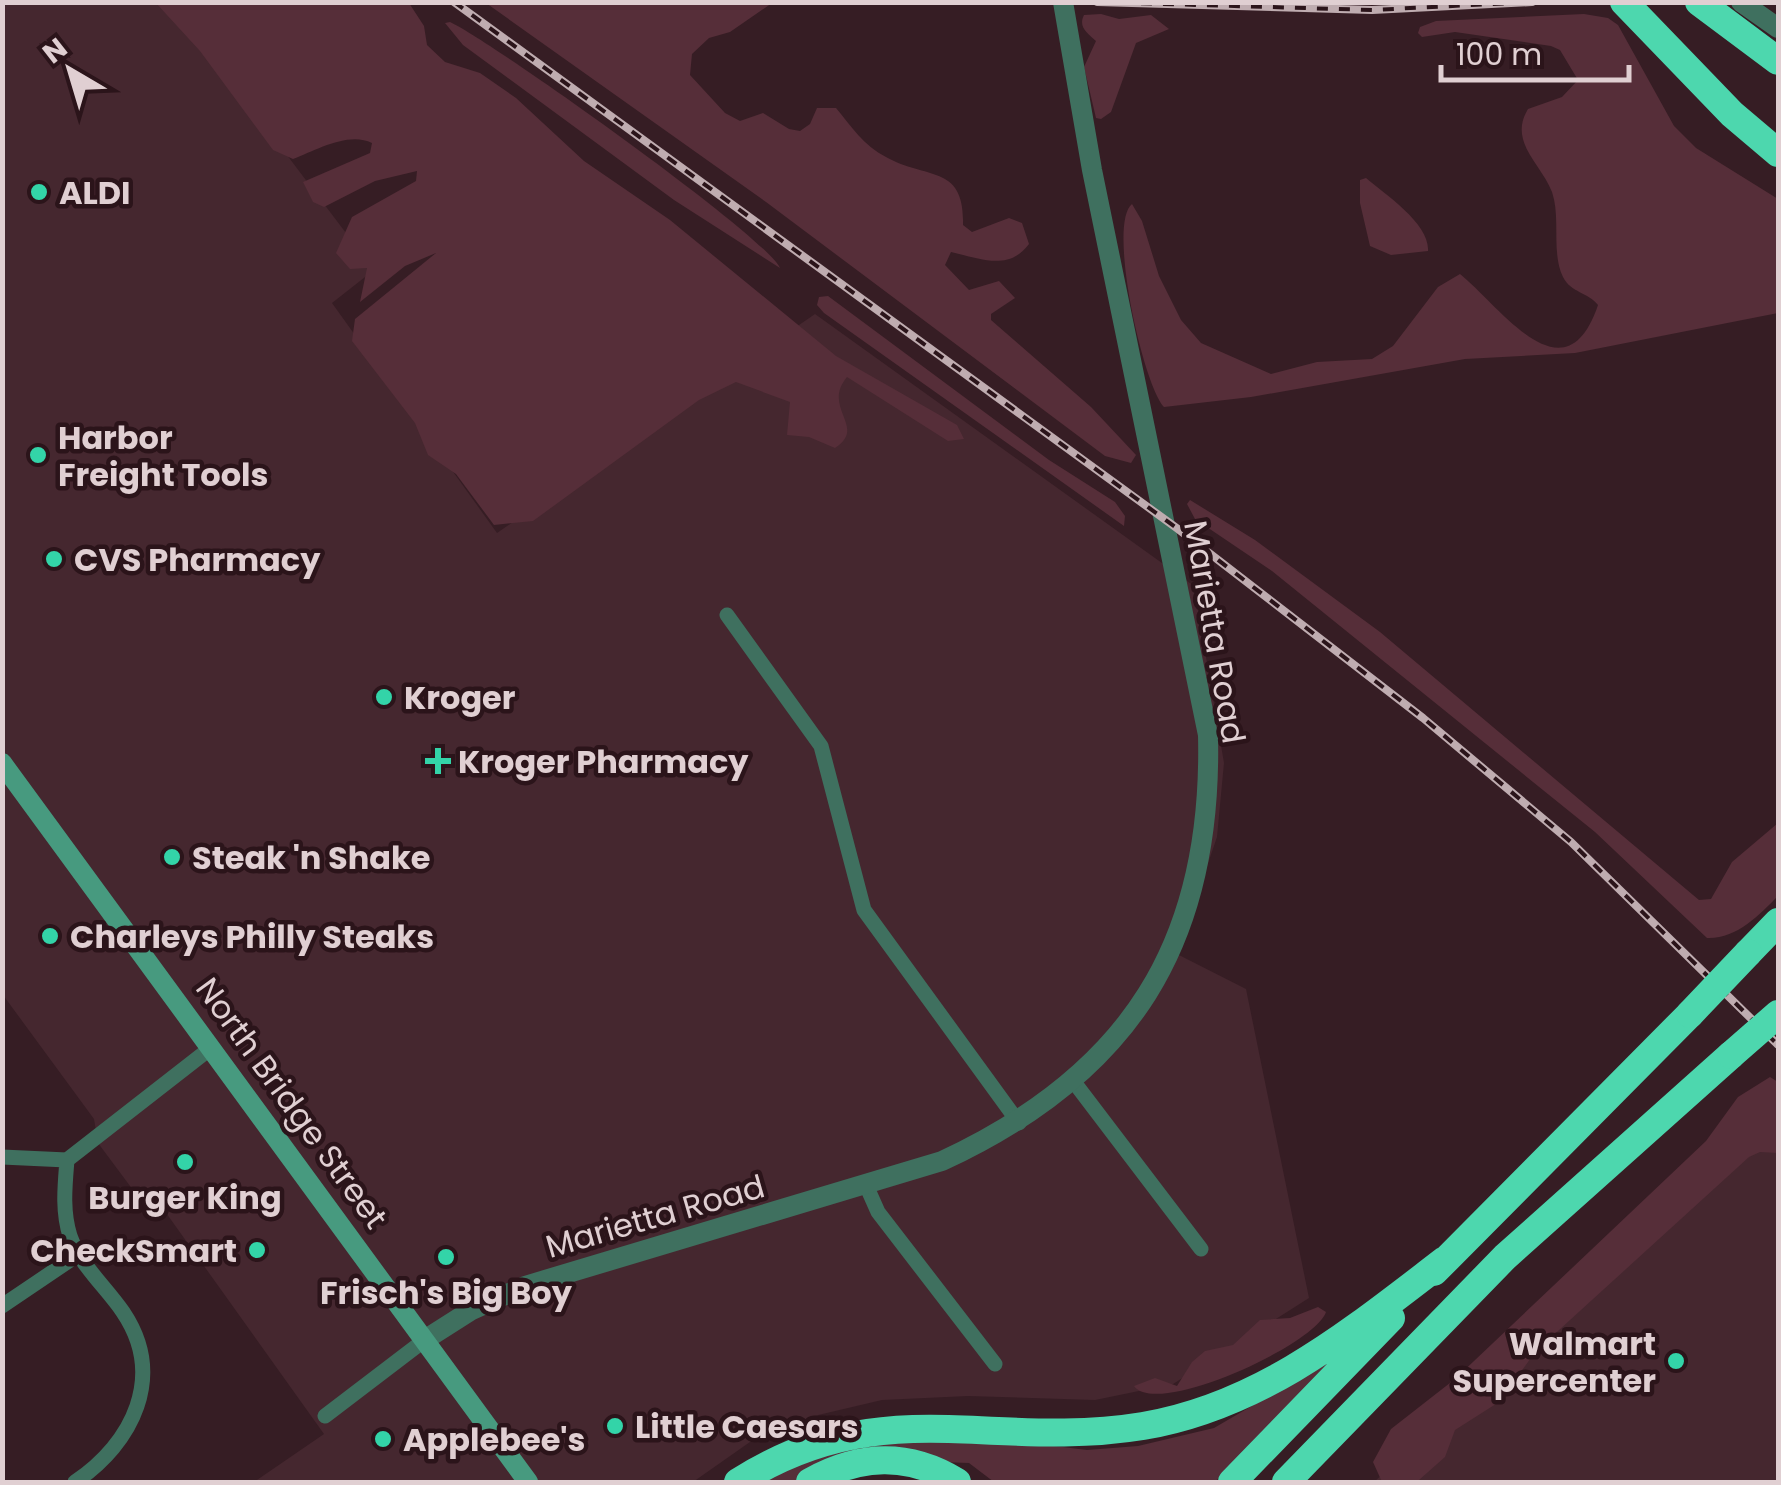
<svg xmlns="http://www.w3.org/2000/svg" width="1781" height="1485" font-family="Poppins,sans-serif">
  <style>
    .built { fill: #45272f }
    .green { fill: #562e39 }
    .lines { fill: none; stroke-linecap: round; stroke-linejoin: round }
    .minor { stroke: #3f705f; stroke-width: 15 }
    .tertiary { stroke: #3f705f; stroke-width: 20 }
    .secondary { stroke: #479a7f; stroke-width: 20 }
    .motorway { stroke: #4dd7ae; stroke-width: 28 }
    .rail-casing { stroke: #bfacb0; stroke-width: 8 }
    .rail { stroke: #2b141a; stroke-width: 4; stroke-dasharray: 11; stroke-linecap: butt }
    .motorway-bridge { stroke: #4dd7ae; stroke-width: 28 }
    .poi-dot { fill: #33d4a8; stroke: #2b141a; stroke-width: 4 }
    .labels { text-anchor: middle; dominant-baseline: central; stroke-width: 9; stroke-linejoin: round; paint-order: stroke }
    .poi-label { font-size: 32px; font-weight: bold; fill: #e0cfd2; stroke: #2b141a; text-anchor: start }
    .street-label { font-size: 32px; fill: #e0cfd2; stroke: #2b141a }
  </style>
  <rect width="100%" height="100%" fill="#361d24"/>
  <!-- built -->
  <path class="built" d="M2,3H167L184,19L374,270L332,303L497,533L815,314L1194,586L1224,763L1217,837L1177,954L1246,989L1309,1298L1173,1384L1095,1400L968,1396L882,1400L814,1416L750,1442L693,1482H254L324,1434L164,1210L149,1193L133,1190L98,1143L94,1119L3,995Z
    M1762,1124L1778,1143V1482H1374Z"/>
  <!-- green -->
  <path class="green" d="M156,3H409L424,26L427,45L445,62L480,73L516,98L584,161L670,220L836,356L957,425L964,439L948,441L847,377C821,408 868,427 835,448L809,437L787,435L790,402L736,382L699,400L533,521L494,525L456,474L428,455L415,423L352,341L355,319L436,253L405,266L360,302L367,268L350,269L336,253L352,217L416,181L417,171L375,181L324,207L313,202L303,182L370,153L372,143C349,131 316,150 293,159L273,150L200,51Z
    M486,3H772L730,32L709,38L692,54L690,75L725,113L740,121L763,113L789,129L800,131L810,124L817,108H836C851,126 864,146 886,157C927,180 965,164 963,225L972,232L1009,218L1022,223L1029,244C1008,272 979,258 951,252L945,265L969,290L999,281L1015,298L991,314V320L1091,407L1136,455L1131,463L1105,456L766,202Z
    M1101,14L1119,19L1151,15L1169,29L1136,43L1111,112L1101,119L1096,118L1084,67L1096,41C1087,33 1078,27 1084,15Z
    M1584,14L1608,18L1618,25L1674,126L1696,148L1778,199V313L1575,353L1465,359L1251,397L1164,407C1143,384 1107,224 1132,204L1142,221L1159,276L1181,320L1201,343L1271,374L1317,362L1372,359L1393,346L1438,287L1460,274C1500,306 1565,403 1598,305C1588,292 1571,293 1563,277C1551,253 1561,218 1552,192C1541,163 1508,142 1528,109L1562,97L1578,80L1560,50L1551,46L1455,32L1422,37L1418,33L1420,27L1436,21Z
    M450,22C493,42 767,237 780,268L674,200L463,45L445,23Z
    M1366,178C1386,195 1430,224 1428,251L1391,255L1370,246L1360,203V180Z
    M828,296L1049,460L1115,502L1125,516L1124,526L824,313L817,305L819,297Z
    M1190,500L1255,540L1380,632L1699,900L1711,899L1732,862L1778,823V896C1759,915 1737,939 1707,938L1595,832L1272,571L1195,519L1187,504Z
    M1770,1077L1778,1082V1153L1760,1152L1749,1157L1536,1351L1499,1402L1455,1430L1445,1457L1419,1480L1382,1482L1373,1462L1391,1429L1455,1379L1706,1141L1738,1097Z
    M1318,1307L1326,1312C1316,1344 1157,1418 1134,1386L1155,1378L1177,1386L1192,1362L1205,1351L1233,1345L1260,1320L1290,1318Z
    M1341,1354L1215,1482H994L969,1463L941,1462L799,1482H757L828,1448L967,1435L1087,1450L1138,1446L1214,1428Z"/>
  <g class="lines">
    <!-- minor -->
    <path class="minor" d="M727,615L821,746L864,910L1019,1123
      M1074,1082L1201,1249
      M2,1157L67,1160
      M866,1185L878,1212L995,1364
      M2,1306L79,1254
      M325,1416L426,1339
      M75,1482C133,1443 166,1376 123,1312C106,1287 80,1265 70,1236C62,1211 65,1185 67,1160L212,1047"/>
    <!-- tertiary -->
    <path class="tertiary" d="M1741,2L1778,28
      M426,1339L470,1311L525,1286L942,1161C1130,1074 1213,943 1208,735L1092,170L1063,2"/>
    <!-- secondary -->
    <path class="secondary" d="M2,763L528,1482"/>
    <!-- motorway -->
    <path class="motorway" d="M1624,2L1732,114L1778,153
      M1699,2L1778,61
      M1748,953L1778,922
      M1434,1272L1690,1014
      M738,1482C883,1390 991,1451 1143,1426C1262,1406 1352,1331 1445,1260
      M810,1482C860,1454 908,1452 957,1482
      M1232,1482L1391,1318
      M1286,1482L1505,1257L1731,1055"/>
    <!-- rail casing -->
    <g class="rail-casing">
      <path id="rail" d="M454,2L1178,529L1423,718L1571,842L1778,1045
        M1097,2L1372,10L1532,2"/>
    </g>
    <!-- rail -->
    <use href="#rail" class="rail"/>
    <!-- motorway-bridge -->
    <path class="motorway-bridge" d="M1690,1014L1748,953
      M1731,1055L1778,1014"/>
  </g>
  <!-- markers -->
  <g class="poi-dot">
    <circle cx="39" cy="192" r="10"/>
    <circle cx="38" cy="455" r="10"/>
    <circle cx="54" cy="559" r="10"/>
    <circle cx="384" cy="697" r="10"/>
    <path d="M433 746h10v10h10v10h-10v10h-10v-10h-10v-10h10z"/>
    <circle cx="172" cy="857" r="10"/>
    <circle cx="50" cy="936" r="10"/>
    <circle cx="185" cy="1162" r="10"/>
    <circle cx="257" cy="1250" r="10"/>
    <circle cx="446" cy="1257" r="10"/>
    <circle cx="1676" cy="1361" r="10"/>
    <circle cx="615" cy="1426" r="10"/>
    <circle cx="383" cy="1439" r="10"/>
  </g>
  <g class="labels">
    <!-- poi labels -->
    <g class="poi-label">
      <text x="59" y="192">ALDI</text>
      <text x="58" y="437">Harbor<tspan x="58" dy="37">Freight Tools</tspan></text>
      <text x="74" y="559">CVS Pharmacy</text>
      <text x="404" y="697">Kroger</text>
      <text x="458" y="761">Kroger Pharmacy</text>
      <text x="192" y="857">Steak 'n Shake</text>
      <text x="70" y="936">Charleys Philly Steaks</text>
      <text x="185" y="1197" text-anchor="middle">Burger King</text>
      <text x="237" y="1250" text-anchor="end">CheckSmart</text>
      <text x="446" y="1292" text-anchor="middle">Frisch's Big Boy</text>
      <text x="1656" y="1343" text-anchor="end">Walmart<tspan x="1656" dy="37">Supercenter</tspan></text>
      <text x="635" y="1426">Little Caesars</text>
      <text x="403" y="1439">Applebee's</text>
    </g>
    <!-- street labels -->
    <g class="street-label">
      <text transform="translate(1215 632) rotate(80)">Marietta Road</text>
      <text transform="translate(292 1103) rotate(54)">North Bridge Street</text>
      <text transform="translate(655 1216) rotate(-16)">Marietta Road</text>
    </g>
  </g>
  <!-- border -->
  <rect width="1781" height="1485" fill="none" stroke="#e0cfd2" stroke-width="10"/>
  <!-- north arrow -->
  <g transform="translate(70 70) rotate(322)" stroke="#2b141a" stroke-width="8" paint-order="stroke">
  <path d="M0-8L18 38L0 25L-18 38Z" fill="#e0cfd2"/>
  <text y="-15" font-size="28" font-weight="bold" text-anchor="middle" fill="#e0cfd2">N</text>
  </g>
  <!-- scale -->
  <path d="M1441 65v15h188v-15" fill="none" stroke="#e0cfd2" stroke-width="5"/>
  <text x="1456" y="65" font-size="30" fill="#e0cfd2" stroke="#2b141a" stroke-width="8" paint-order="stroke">100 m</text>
</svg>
